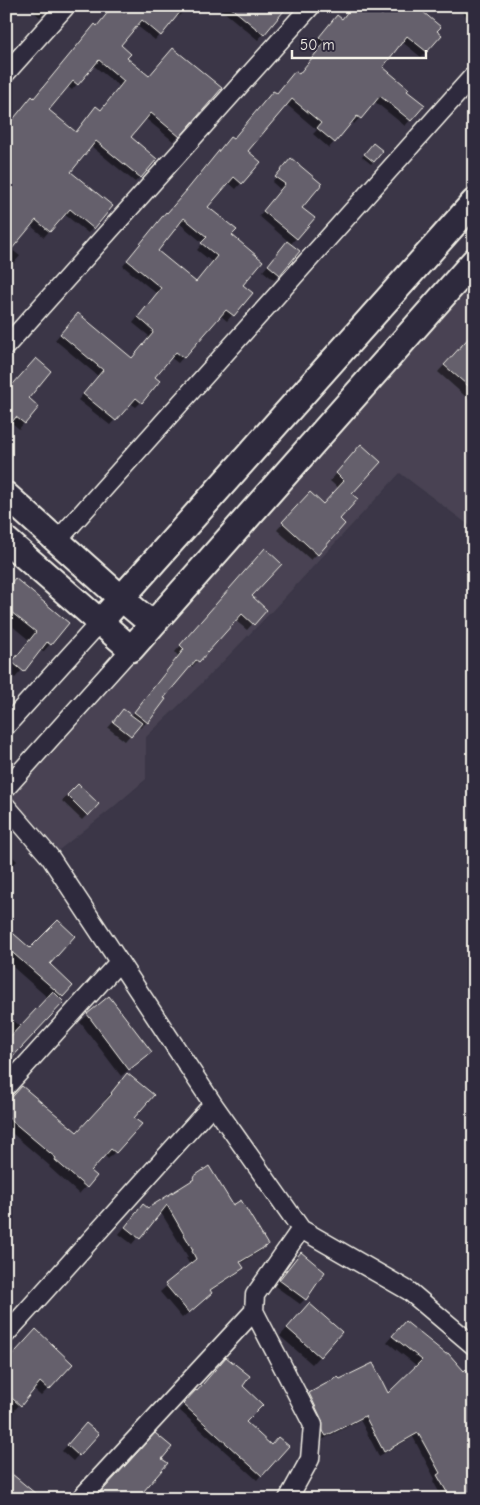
<svg xmlns="http://www.w3.org/2000/svg" width="480" height="1505" font-family="'Comic Neue',sans-serif">
  <style>
    .built { fill: #484352 }
    .shadow { fill: #0007; fill-rule: evenodd }
    .building { fill: #65616c; stroke: #f4f1e8; fill-rule: evenodd }
    .lines { fill: none; stroke-linecap: round; stroke-linejoin: round }
    .street-casing { stroke: #f4f1e8; stroke-width: 21 }
    .secondary-casing { stroke: #f4f1e8; stroke-width: 29 }
    .street { stroke: #2f2a3d; stroke-width: 18 }
    .secondary { stroke: #2f2a3d; stroke-width: 25 }
  </style>
  <rect width="100%" height="100%" fill="#3b3647"/>
  <filter id="ink" filterUnits="userSpaceOnUse"><feTurbulence type="fractalNoise" baseFrequency=".02" numOctaves="2"/><feDisplacementMap in="SourceGraphic" scale="10" xChannelSelector="R" yChannelSelector="G"/><feConvolveMatrix kernelMatrix="1 2 1 2 8 2 1 2 1" color-interpolation-filters="sRGB"/></filter>
  <g filter="url(#ink)">
    <!-- built -->
    <path class="built" d="M474,261V529L400,473L272,611L200,685L146,737V779L111,809L50,857L6,806V788Z"/>
    <!-- shadow -->
    <path class="shadow" d="M38,6H50L40,17L34,12Z
      M130,6H188L178,17L176,15L155,40L136,25L119,46L126,59L179,136L173,141L145,118L129,137L140,177L135,182L91,146L69,172L93,228L88,233L64,214L44,237L30,225L11,249L20,256L6,272V125L9,126L97,27L124,13ZM93,65L120,87L100,111L75,133L47,110L67,86L72,90Z
      M217,6H292L286,12L284,10L258,40Z
      M352,6H414L436,32L426,52L421,57L401,41L381,67L405,91L423,105L405,126L374,101L354,124L352,121L329,148L313,134L317,130L286,104L246,152L259,162L236,189L228,182L207,207L231,236L242,285L251,293L227,321L220,315L178,363L170,357L154,377L141,402L136,407L130,403L110,425L78,400L98,376L55,340L72,320L132,359L149,339L147,337L149,336L133,323L157,294L123,266L161,219L167,214L233,140L276,95L298,75L320,48L314,43L331,22L341,20ZM179,223L203,243L197,250L212,262L195,283L156,251Z
      M455,6H474V17L471,20Z
      M373,145L382,152L371,164L362,157Z
      M286,165L301,208L313,218L290,245L280,274L274,280L263,271L288,241L259,216L281,190L272,182Z
      M474,332V404L438,372Z
      M27,399L37,407L19,429L11,422Z
      M355,453L350,494L338,519L317,554L311,560L277,530L303,500L323,505L338,488L330,481Z
      M259,556L250,597L265,610L247,630L235,620L192,667L189,665L162,698L147,722L140,728L138,726L125,741L108,728L118,716H131L178,656L175,652Z
      M6,589L68,624L43,652L40,649L15,678L6,669L29,640L6,621Z
      M78,785L97,804L82,820L62,801Z
      M8,852L17,861L6,872V854Z
      M6,932L48,964L71,986L6,1062V1015L21,1027L48,998L6,961Z
      M109,997L151,1052L121,1076L80,1022Z
      M121,1081L133,1118L140,1125L108,1159L104,1155L90,1171L95,1176L79,1194L49,1167L50,1166L6,1128V1105L76,1133L106,1101L105,1100Z
      M208,1168L233,1206L266,1245L260,1251L240,1264L242,1268L236,1274L210,1291L204,1299L182,1318L160,1292L190,1265L186,1258L188,1257L160,1211L132,1244L119,1234L137,1212L148,1209L187,1184Z
      M296,1259L305,1299L300,1304L275,1286Z
      M309,1304L341,1332L312,1364L280,1336Z
      M400,1327L463,1373L474,1499H443L433,1481L435,1479L413,1437L379,1456L360,1420L320,1441L304,1400L309,1394L338,1379L388,1395L417,1366L387,1342Z
      M6,1363L72,1364L41,1396L33,1389L13,1412L7,1407L6,1408Z
      M241,1386L245,1422L261,1475L257,1480L179,1410L197,1392Z
      M81,1430L97,1434L73,1461L62,1451Z"/>
    <!-- building -->
    <path class="building" d="M113,6H117L124,12L128,8L125,6H185L161,36L142,20L121,45L131,54L127,58L149,76L173,48L222,88L180,137L151,113L131,137L157,159L141,178L96,141L71,172L113,206L94,229L70,209L50,232L36,220L6,256V128L32,96L34,98L95,24L97,26ZM99,60L124,81L101,110L96,106L76,132L49,110L73,81L78,85Z
      M229,6H288L264,35Z
      M352,6H371L382,15L390,6H416L441,27L437,31L442,35L427,52L407,36L383,67L409,89L407,91L425,105L411,121L380,96L361,119L357,116L335,143L317,128L321,123L292,99L248,151L261,162L242,184L234,177L208,207L237,230L232,235L263,261L243,285L253,293L234,316L226,310L184,358L176,352L155,377L160,381L142,403L136,398L116,421L83,394L103,370L60,334L78,313L132,358L153,333L152,331L153,330L138,317L161,288L127,260L166,212L167,213L187,190L230,137L233,139L273,91L277,93L295,71L299,74L325,42L319,37L337,15L342,19ZM184,218L207,237L201,243L217,256L196,282L158,251Z
      M373,143L383,151L374,162L364,154Z
      M291,158L322,184L302,208L315,218L297,239L263,211L285,184L275,177Z
      M287,241L300,251L280,275L268,265Z
      M474,332V391L444,365Z
      M36,358L51,371L29,398L39,407L25,424L16,417L6,430V392Z
      M361,444L381,462L352,494L358,499L340,519L345,524L318,555L282,522L310,492L323,504L344,481L336,473Z
      M265,548L282,564L252,596L267,610L254,625L242,614L199,662L196,660L164,698L166,699L148,723L134,712L184,649L180,645Z
      M15,578L69,623L51,645L47,642L24,672L12,662L36,632L6,608V589Z
      M123,709L142,723L131,736L113,722Z
      M78,784L99,804L88,816L67,795Z
      M58,920L75,936L50,964L73,986L63,997L6,947V927L30,948Z
      M53,991L64,1002L6,1064V1041Z
      M109,996L152,1052L129,1070L87,1014Z
      M127,1073L154,1095L134,1118L142,1124L116,1153L111,1149L91,1171L97,1176L87,1188L55,1160L56,1158L6,1116V1104L22,1086L77,1132L112,1094L111,1093Z
      M209,1166L233,1205L241,1200L268,1245L240,1262L244,1268L210,1290L212,1293L189,1313L165,1284L196,1259L192,1251L193,1250L167,1205L140,1239L125,1227L143,1204L148,1208L194,1179L193,1177Z
      M301,1252L325,1272L306,1300L279,1280Z
      M309,1303L342,1332L320,1357L287,1328Z
      M405,1321L446,1354L448,1353L464,1371L466,1369L474,1378V1499H451L437,1475L440,1473L418,1433L384,1452L365,1416L326,1436L323,1431L322,1420L309,1393L338,1377L340,1379L373,1363L388,1393L422,1360L392,1336Z
      M36,1329L73,1364L49,1390L40,1382L21,1406L6,1393V1362Z
      M226,1357L250,1376L243,1386L263,1405L246,1422L271,1445L278,1437L289,1446L262,1476L183,1404L196,1390L197,1391Z
      M86,1423L99,1434L79,1456L67,1445Z
      M155,1433L172,1447L162,1459L168,1463L137,1499H95Z
      M6,1469L42,1499H6Z"/>
    <g class="lines">
      <!-- street casing -->
      <g class="street-casing">
        <path id="street" d="M6,73L66,6
          M6,346L311,6
          M57,541L474,75
          M6,726L101,621
          M6,788L131,649
          M6,806L50,857L213,1104L301,1229L409,1291L474,1346
          M6,1087L119,962
          M6,1334L213,1104
          M80,1499L254,1311
          M288,1499L310,1459L313,1425L254,1311L255,1295L301,1229"/>
      </g>
      <!-- secondary casing -->
      <g class="secondary-casing">
        <path id="secondary" d="M6,495L121,598L152,624
          M6,540L131,649L474,261
          M101,621L474,202"/>
      </g>
      <!-- street -->
      <use href="#street" class="street"/>
      <!-- secondary -->
      <use href="#secondary" class="secondary"/>
    </g>
  </g>
  <!-- margin -->
  <rect width="480" height="1505" fill="none" stroke="#2f2a3d" stroke-width="25"/>
  <rect x="12" y="12" width="455" height="1480" fill="none" stroke="#f4f1e8" stroke-width="2" filter="url(#ink)"/>
  <!-- scale -->
  <path d="M292 50v8h134v-8" fill="none" stroke="#f4f1e8" stroke-width="2.5"/>
  <text x="300" y="50" font-size="15" fill="#f4f1e8" stroke="#2f2a3d" stroke-width="4" paint-order="stroke">50 m</text>
</svg>
